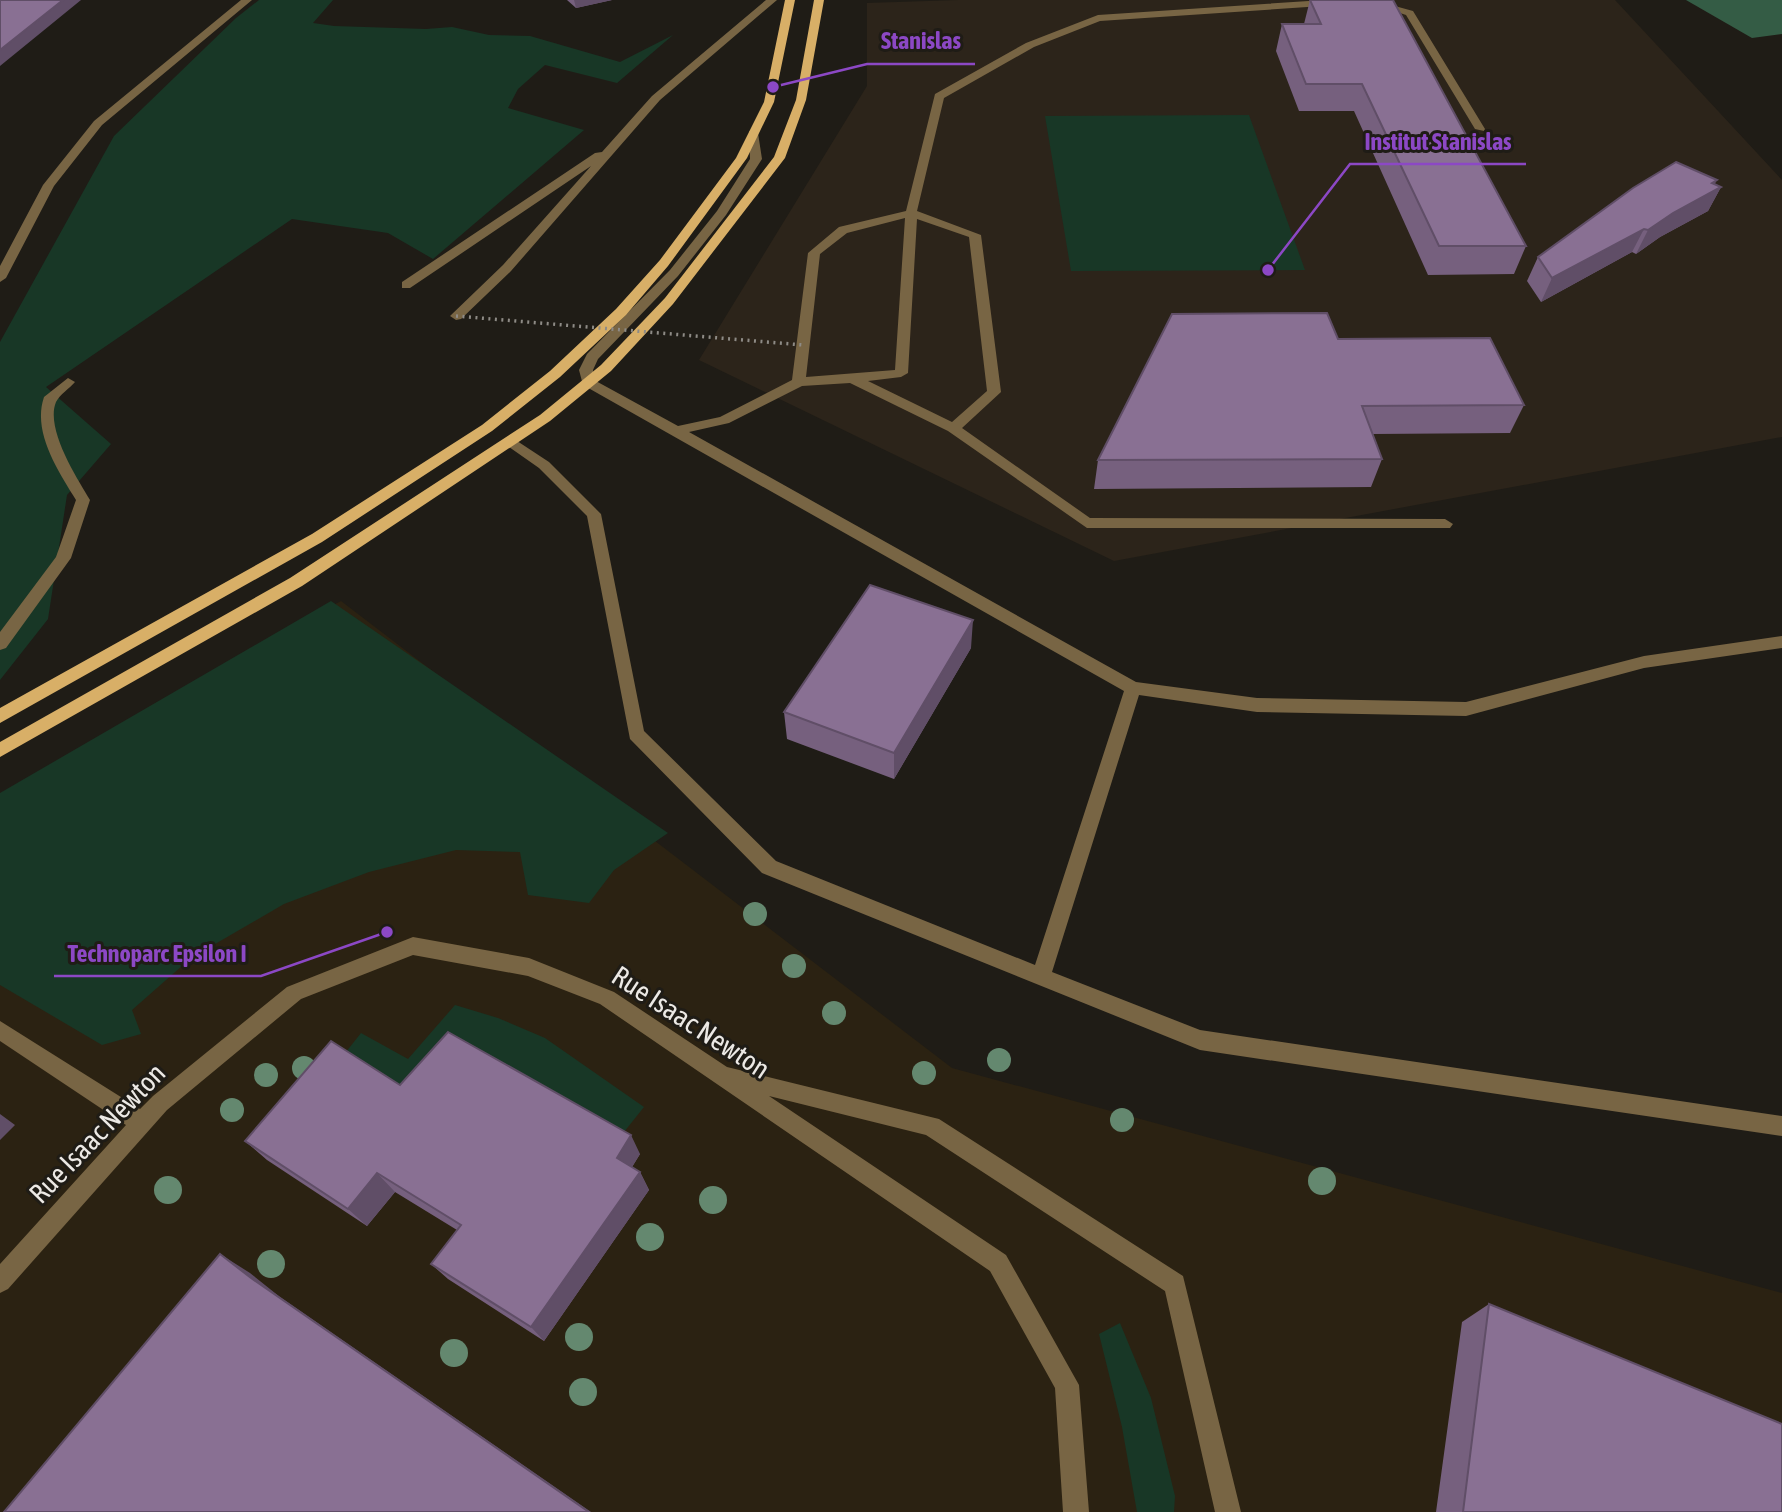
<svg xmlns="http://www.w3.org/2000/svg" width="1782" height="1512" font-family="'Asap Condensed',sans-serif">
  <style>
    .built { fill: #2c241a }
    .industrial { fill: #2b2212 }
    .green { fill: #183726 }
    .forest { fill: #345c45 }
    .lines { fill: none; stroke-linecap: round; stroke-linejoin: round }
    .minor { fill: #786544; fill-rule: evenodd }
    .major { fill: #d8af67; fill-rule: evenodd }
    .path-bridge { stroke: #8e8b86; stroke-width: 3.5; stroke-dasharray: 2 4.5; stroke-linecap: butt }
    .tree { fill: #64886f }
    .wall { fill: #76607e }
    .shaded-wall { fill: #604e67 }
    .building { fill: #897093; stroke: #604e67; stroke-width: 2 }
    .labels { text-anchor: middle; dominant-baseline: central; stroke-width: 6; stroke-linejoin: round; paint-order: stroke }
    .near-street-label { font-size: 28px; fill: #ece9e5; stroke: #1f1c16 }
    .leader { fill: none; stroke: #8c48c5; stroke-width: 2.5 }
    .callout-dot { fill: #8c48c5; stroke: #1f1c16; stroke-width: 2.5 }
    .callout-label { font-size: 24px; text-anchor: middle; font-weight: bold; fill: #8c48c5; stroke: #1f1c16; stroke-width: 6; stroke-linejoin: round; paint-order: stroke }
  </style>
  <rect width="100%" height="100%" fill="#1f1c16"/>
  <!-- built -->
  <path class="built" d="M958,0H1615L1782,180V437L1114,561L699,360L867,86V3Z"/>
  <!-- industrial -->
  <path class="industrial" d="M341,601L952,1068L1782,1293V1512H0V796L154,704Z"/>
  <!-- green -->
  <path class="green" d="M259,0H333L313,23L334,26L426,29L452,27L489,35L530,36L620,62L673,35L617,83L545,65L518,89L508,108L584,130L433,259L388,233L292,219L46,387L111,444L67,495L48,619L0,680V342L114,136L236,18Z
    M1249,115L1305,270L1071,271L1045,116Z
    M331,601L668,833L614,870L589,903L528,895L520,852L456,850L369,872L284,904L191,958L132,1010L141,1034L102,1045L0,985V793Z
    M455,1005L498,1018L545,1038L644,1107L620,1137L417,1100L342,1057L361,1033L408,1059Z
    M1120,1323L1151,1398L1175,1496L1174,1512H1137L1122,1427L1099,1334Z"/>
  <!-- forest -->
  <path class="forest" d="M1686,0H1782V34L1752,38Z"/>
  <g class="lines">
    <!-- minor -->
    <path class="minor" d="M241,0H252L102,125L54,186L6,278L0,282V266L43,185L94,121Z
      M766,0H777L660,100L511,271L461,319L456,320L450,316L503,265L591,166L410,288H402V282L595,153L602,152L652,96Z
      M1324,0H1372L1367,3L1100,21L1034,47L944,98L917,211L981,235L1001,392L962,428L1090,518L1445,519L1453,524L1450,528H1087L948,431L850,383L802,386L729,423L689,432L1136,682L1257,698L1466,702L1644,656L1782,636V648L1644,668L1466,716L1257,712L1139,695L1052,972L1200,1030L1782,1116V1136L1200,1050L762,873L630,739L587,516L539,468L502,442L504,439H514L549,462L601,514L644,731L776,861L1035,965L1124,691L583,385L579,370L587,354L670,270L717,211L750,159L749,131L758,133L762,159L726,215L678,276L598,359L593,370L594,380L678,426L720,417L792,380L808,253L839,227L906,211L935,94L1026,43L1098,15ZM905,218L895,370L806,377L820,254L847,233ZM917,219L969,237L987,391L952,422L868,381L901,377L908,373Z
      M1373,0L1413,11L1485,129L1484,131L1475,129L1406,15L1373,4Z
      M68,378L75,382C69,389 60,394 56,402C45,429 77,478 90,500L71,558L6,648L0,650V632L56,557L76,500C58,471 32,432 44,397Z
      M413,937L529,958L614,992L727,1067L939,1119L1183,1276L1241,1512H1215L1165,1291L926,1135L769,1096L1006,1255L1079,1385L1089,1512H1063L1055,1388L990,1271L600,1004L528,976L413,955L301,999L167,1110L8,1289L0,1293V1264L126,1125L0,1041V1021L140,1109L153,1096L287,987Z"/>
    <!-- major -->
    <path class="major" d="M785,0H795L774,102L747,158L668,266L626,315L560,377L492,431L322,542L0,723V708L312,534L482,425L550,371L616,309L660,260L736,158L764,102Z
      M814,0H824L806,100L785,158L673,304L611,371L550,421L302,586L0,757V742L290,578L540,415L601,365L665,298L774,157L796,100Z"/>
    <!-- path-bridge -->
    <path class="path-bridge" d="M456,316L803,345"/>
  </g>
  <!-- trees -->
  <g class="tree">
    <circle cx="755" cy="914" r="12"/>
    <circle cx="794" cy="966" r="12"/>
    <circle cx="834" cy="1013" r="12"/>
    <circle cx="999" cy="1060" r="12"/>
    <circle cx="304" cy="1068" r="12"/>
    <circle cx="924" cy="1073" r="12"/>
    <circle cx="266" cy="1075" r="12"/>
    <circle cx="232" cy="1110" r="12"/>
    <circle cx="1122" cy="1120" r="12"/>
    <circle cx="1322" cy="1181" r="14"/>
    <circle cx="168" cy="1190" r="14"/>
    <circle cx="713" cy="1200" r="14"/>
    <circle cx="650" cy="1237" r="14"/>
    <circle cx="271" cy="1264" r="14"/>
    <circle cx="579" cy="1337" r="14"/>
    <circle cx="454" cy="1353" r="14"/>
    <circle cx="583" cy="1392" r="14"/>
  </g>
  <!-- wall -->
  <path class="wall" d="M567,0H612L576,8Z
    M1310,0L1526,246L1514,274L1428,275L1354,111H1299L1276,51L1282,24H1304Z
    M1715,184L1721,187L1708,211L1660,237L1636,254L1632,252L1541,302L1527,281L1538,257Z
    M1338,339L1524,405L1510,433L1373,434L1382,459L1371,487L1094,489L1098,460Z
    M971,648L894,779L787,739L784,712Z
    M400,1085L640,1154L632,1167L640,1172L649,1190L544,1341L448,1279L431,1264L457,1230L395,1192L367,1226L267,1160L245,1141Z
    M1489,1304L1782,1512H1436L1462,1322Z"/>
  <!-- shaded-wall -->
  <path class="shaded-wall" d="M63,0H81L0,66V50Z
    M574,0H612L576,8Z
    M1717,180L1710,193L1721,187L1708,211L1660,237L1636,254L1648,230Z
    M1644,229L1632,252L1541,302L1552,278Z
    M973,620L971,648L894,779V753Z
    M0,1114L15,1125L0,1140Z
    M631,1135L640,1154L626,1177L617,1158Z
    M640,1172L649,1190L544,1341L531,1327Z
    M377,1173L395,1192L367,1226L348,1209Z
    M220,1254L250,1273L280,1297L591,1512H589L251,1278Z"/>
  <!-- building -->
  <path class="building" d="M0,0H63L0,50Z
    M1310,0H1393L1526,246H1439L1362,84H1306L1282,24H1321Z
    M1676,162L1717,180L1712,183L1721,187L1673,213L1648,230L1644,229L1552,278L1538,257L1633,188Z
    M1327,313L1338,339L1490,338L1524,405L1362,406L1382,459L1098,460L1172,314Z
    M870,585L973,620L894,753L784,712Z
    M448,1032L631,1135L617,1158L640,1172L531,1327L431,1264L461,1225L377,1173L348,1209L245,1141L331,1041L400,1085Z
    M220,1254L251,1278L589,1512H4Z
    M1489,1304L1782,1424V1512H1463Z"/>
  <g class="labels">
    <!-- near-street labels -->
    <g class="near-street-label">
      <text transform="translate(691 1022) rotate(33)">Rue Isaac Newton</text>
      <text transform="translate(97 1133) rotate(-46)">Rue Isaac Newton</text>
    </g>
  </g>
  <!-- callouts -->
  <path class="leader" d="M773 87L867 64H975M1268 270L1350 164H1526M387 932L261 976H54"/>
  <g class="callout-dot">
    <circle cx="773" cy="87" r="7"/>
    <circle cx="1268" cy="270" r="7"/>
    <circle cx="387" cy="932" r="7"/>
  </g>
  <g class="callout-label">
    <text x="921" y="49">Stanislas</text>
    <text x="1438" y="150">Institut Stanislas</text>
    <text x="157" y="962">Technoparc Epsilon I</text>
  </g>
</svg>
